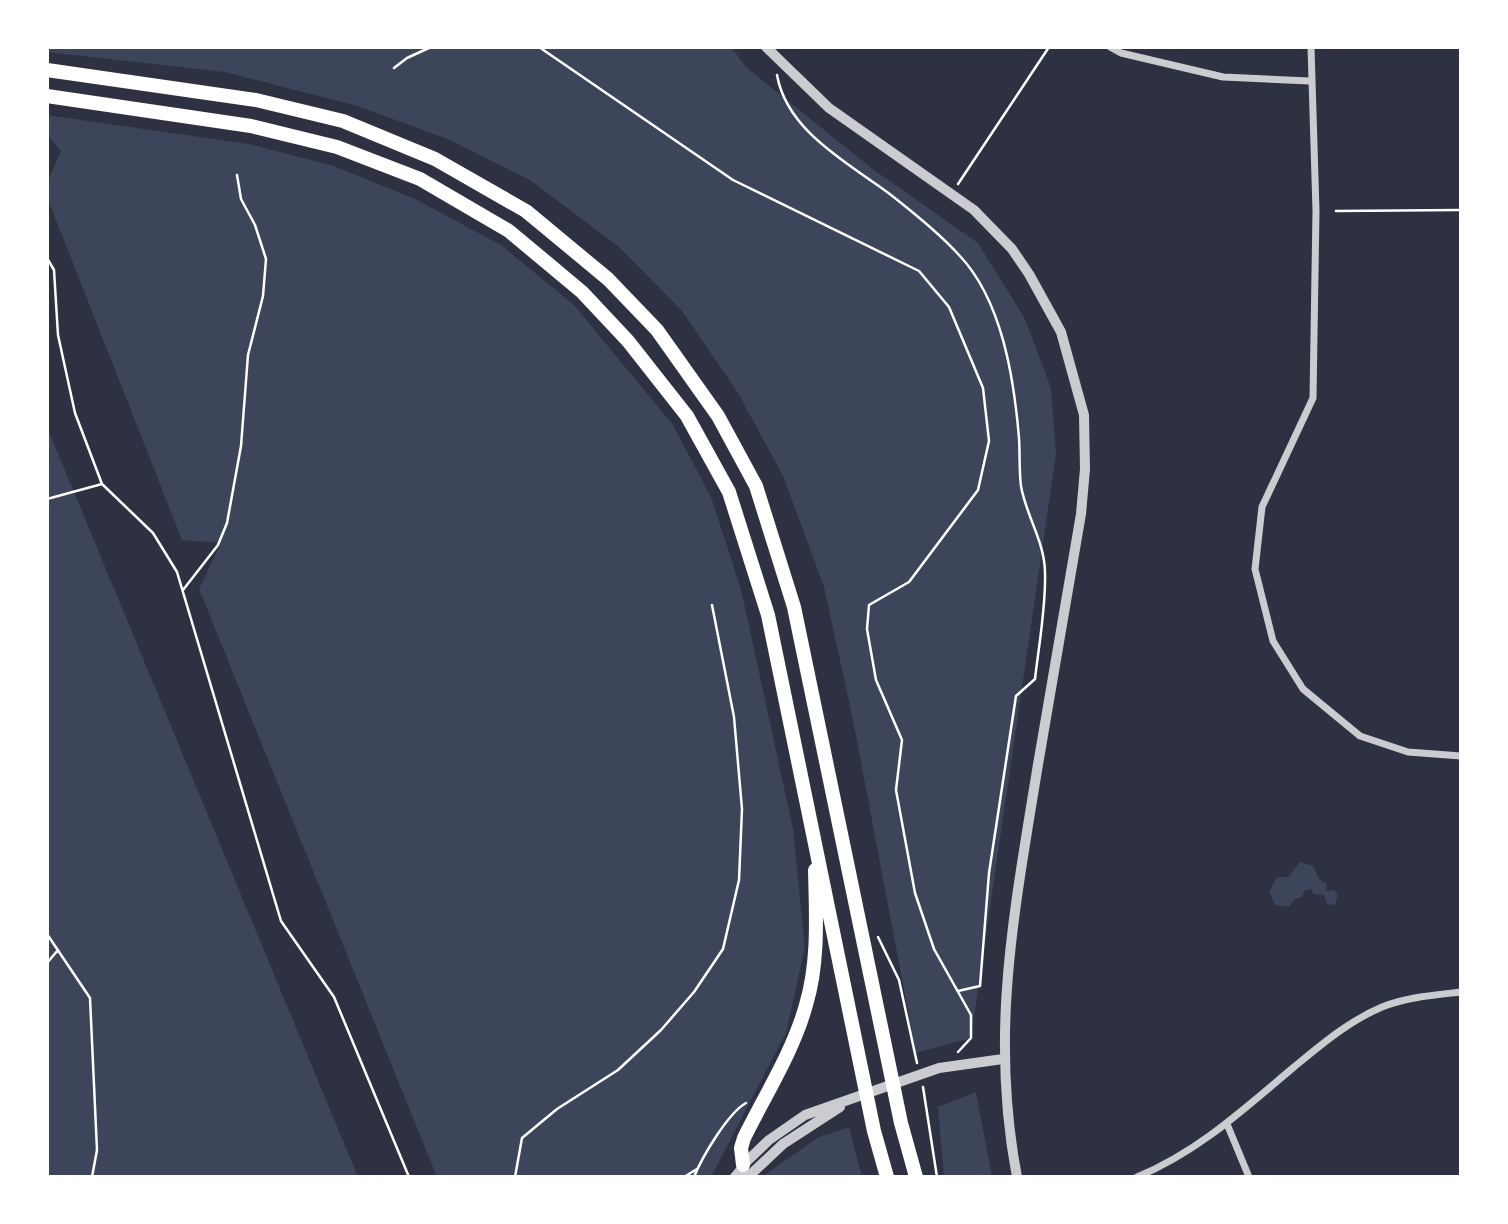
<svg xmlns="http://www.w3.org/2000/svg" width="1508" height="1224" font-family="'Fira Sans',sans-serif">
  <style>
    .green { fill: #3c4559 }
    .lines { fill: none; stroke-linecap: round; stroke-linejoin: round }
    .path { stroke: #fff; stroke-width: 2.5 }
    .minor { stroke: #caccd0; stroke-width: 7 }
    .tertiary { stroke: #caccd0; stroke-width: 10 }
    .primary { stroke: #fff; stroke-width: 14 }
  </style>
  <rect width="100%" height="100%" fill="#2d3142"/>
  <!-- green -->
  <path class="green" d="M47,47H731L746,67L874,170L978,243L1024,317L1051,388L1056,454L971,1038L916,1053L853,720L824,587L783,476L738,393L682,311L619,247L530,180L445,138L354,105L224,72L47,52Z
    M47,115L249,144L334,166L415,199L501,245L574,305L673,425L711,497L741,589L793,829L805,947L786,1033L711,1177H437L199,589L221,543L182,540L47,197V183L61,151L47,134Z
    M47,427L358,1177H47Z
    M1300,862L1313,866L1319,879L1327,884L1326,891L1333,890L1338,894L1335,905L1327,904L1324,895L1314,894L1311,889L1304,891L1302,897L1295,899L1289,907L1275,905L1269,891L1277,877H1288Z
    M976,1092L992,1177H944L938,1107Z
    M849,1127L862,1177H762L817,1138Z"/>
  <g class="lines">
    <!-- path -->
    <path class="path" d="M539,47L733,180L919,271L949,307L983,388L989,441L978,490L909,582L869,605L867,629L876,680L902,740L896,790L915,893L934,949L971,1015V1038L958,1052
      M394,68L407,58L431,47
      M777,75C787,132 850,164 891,195C914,213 940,234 959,255C1002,300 1014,378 1019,438C1020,454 1019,471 1021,486C1026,516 1045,542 1045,573C1046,607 1039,644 1035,679L1016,696L989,873L980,986L958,991
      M958,184L1049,47
      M1336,211L1461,210
      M47,258L54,270L58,335L75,413L102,484L153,533L177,572L281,921L334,997L409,1177
      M47,499L102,484
      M183,590L218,545L227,523L241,446L248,355L263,296L266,259L255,225L241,199L237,175
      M47,934L90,998L97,1150L92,1177
      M878,937L899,980L917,1063
      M47,963L58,950
      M923,1087L937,1177
      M515,1177L522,1138L557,1109L618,1070L661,1030L694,992L723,949L739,880L742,809L734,717L712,605
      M684,1177L697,1169
      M694,1177C702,1157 728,1113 746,1103"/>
    <!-- minor -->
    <path class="minor" d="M1110,47L1121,53L1223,77L1309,81
      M1311,47L1316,211L1313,398L1262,507L1255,569L1273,641L1303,689L1360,736L1408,752L1461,756
      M1227,1124L1249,1177
      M733,1177L743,1165
      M1137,1177C1198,1152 1245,1108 1294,1067C1322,1044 1349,1021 1382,1007C1407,997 1435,995 1461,992"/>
    <!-- tertiary -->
    <path class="tertiary" d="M766,47L829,108L974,210L1012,249L1029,274L1061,332L1084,415L1085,469L1081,514C1064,611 1047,709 1031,807C1010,936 992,1046 1017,1177
      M745,1177L743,1165L769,1140L805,1115L939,1068L1003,1059
      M748,1177L783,1144L840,1107"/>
    <!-- primary -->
    <path class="primary" d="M47,70L256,100L343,121L435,159L526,211L608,279L657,330L718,416L756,486L794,607L901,1123L916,1177
      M47,96L251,126L337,147L420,179L509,231L582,292L628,341L687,416L729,492L768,615L874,1131L887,1177
      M743,1165L741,1148L744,1138C765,1095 793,1052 806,1005C819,962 816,915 815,870"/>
  </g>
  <!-- border -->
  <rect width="1508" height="1224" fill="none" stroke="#ffffff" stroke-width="98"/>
</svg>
